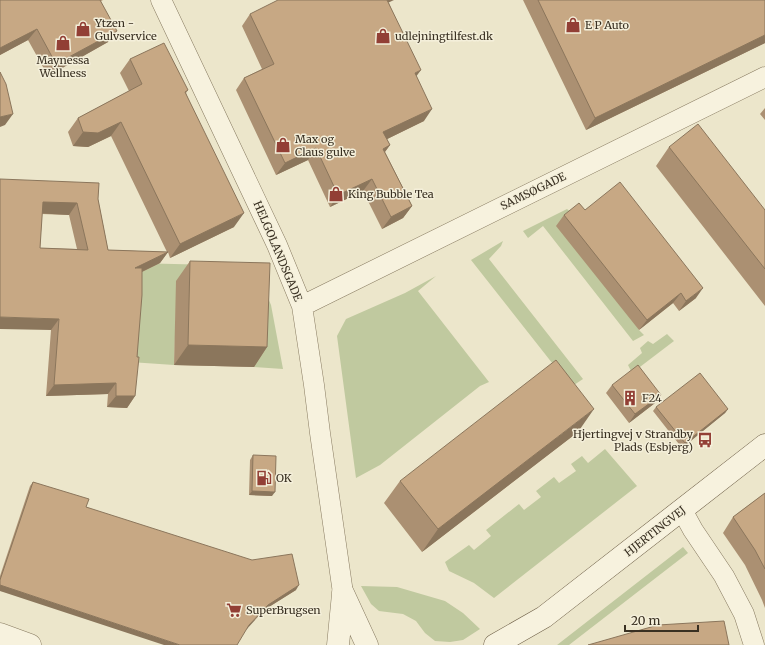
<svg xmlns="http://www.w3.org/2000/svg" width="765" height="645" font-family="Merriweather,serif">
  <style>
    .green { fill: #c0c99f }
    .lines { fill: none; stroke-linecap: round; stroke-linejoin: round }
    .minor-casing { stroke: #877a60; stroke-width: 21 }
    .tertiary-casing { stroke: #877a60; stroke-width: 23 }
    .secondary-casing { stroke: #6a5b43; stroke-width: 23 }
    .minor { stroke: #f7f2de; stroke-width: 20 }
    .tertiary { stroke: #f7f2de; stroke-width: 22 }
    .secondary { stroke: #f7f2de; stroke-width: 22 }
    .wall { fill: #ab9072; fill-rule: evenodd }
    .shaded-wall { fill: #8b765c }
    .building { fill: #c7a884; stroke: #8b765c; fill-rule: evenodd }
    .labels { text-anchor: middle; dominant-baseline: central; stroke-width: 3; stroke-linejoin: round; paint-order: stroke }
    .poi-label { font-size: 11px; fill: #393022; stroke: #f4efda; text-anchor: start }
    .street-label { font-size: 11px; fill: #393022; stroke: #f4efda }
  </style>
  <rect width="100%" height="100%" fill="#ece6cb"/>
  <!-- green -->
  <path class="green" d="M567,209L572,213L639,330L644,335L633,341L543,226L528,238L523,231Z
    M503,241L501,246L489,259L583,379L571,387L471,260Z
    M134,263L254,266L271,305L283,369L254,367L256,283L177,281L174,365L130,362Z
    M436,276L418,291L489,382L480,386L380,465L356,478L337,336L346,319L405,293Z
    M667,334L674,341L632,373L628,365L642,353L640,348L648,341L653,344Z
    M605,449L637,486L494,598L474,583L449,571L445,562L469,545L474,550L491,536L486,530L519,504L524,510L541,497L536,491L554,477L559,483L576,471L571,464L582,456L588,463Z
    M683,547L688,553L569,645H557Z
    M361,586L397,587L445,601L463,613L480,629L463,640L450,642L435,641L425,633L416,621L403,614L379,611L371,604Z"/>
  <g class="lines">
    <!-- minor casing -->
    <g class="minor-casing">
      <path id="minor" d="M161,0L277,245L302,306L314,385L320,433L343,593
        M302,306L765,77
        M682,510L693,530L724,576L744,614L754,645"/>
    </g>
    <!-- tertiary casing -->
    <g class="tertiary-casing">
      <path id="tertiary" d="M343,593L367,645
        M0,634L30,645
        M338,645L343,594"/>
    </g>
    <!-- secondary casing -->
    <g class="secondary-casing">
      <path id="secondary" d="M495,645L544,617L765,445"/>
    </g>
    <!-- minor -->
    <use href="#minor" class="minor"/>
    <!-- tertiary -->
    <use href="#tertiary" class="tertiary"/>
    <!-- secondary -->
    <use href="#secondary" class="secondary"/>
  </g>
  <!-- wall -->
  <path class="wall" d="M0,0H103L101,1L108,42L48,76L28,40L0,55Z
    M523,0H765V43L586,130Z
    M389,3L416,76L424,121L387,139L390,145L385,152L412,206L403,218L382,229L363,191L330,207L308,160L276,175L236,90L244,78L262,69L242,26L250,14Z
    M130,59L188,90L186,93L234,227L170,258L168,252L160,263L142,272L135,396L127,408L107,407L108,394L46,396L51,330L0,179L98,199L108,250L167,252L111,136L88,147L73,146L68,132L78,118L129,91L120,73ZM42,214L69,215L77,249L40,248Z
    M765,108V120L760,114Z
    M669,147L765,210V306L656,166Z
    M585,210L696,298L679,311L673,303L639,330L556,226L564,215Z
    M190,261L267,347L254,367L174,365L176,281Z
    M612,385L661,395L655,403L629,423L606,393Z
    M656,407L728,409L725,413L682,448L653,411Z
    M578,432L422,552L384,503L400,481Z
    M253,455L272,496L249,495L250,460Z
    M33,482L86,507L296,590L264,610L0,591V576L30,486Z
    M765,493V608L762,600L745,565L723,533L733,517Z"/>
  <!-- shaded-wall -->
  <path class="shaded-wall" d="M383,0H394L377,8Z
    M37,29L28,40L0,55V48Z
    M117,31L108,42L48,76L56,64Z
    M765,35V43L586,130L595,118Z
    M421,70L412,82L415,73Z
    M432,109L424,121L375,145L383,132Z
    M13,114L5,125L0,127V117Z
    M121,122L111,136L88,147L73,146L83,132Z
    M390,145L381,157L383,149Z
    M316,148L308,160L276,175L285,163Z
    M372,179L363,191L330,207L338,195Z
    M43,202L77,203L69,215L35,213Z
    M412,206L403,218L382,229L391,217Z
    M244,213L234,227L170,258L180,244Z
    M168,252L160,263L127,279L135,268Z
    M703,288L696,298L679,311L686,301Z
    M681,293L673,303L639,330L647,320Z
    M0,317L59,319L51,330L0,329Z
    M188,345L267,347L254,367L174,365Z
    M116,383L108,394L46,396L54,385Z
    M661,395L655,403L629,423L635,414Z
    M116,396H135L127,408L107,407Z
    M594,409L578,432L422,552L438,529Z
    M728,409L725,413L682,448L685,443Z
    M252,491L275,492L272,496L249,495Z
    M0,585L180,645H164L0,591Z
    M299,585L296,590L264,610L246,630L249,625L268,605Z"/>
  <!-- building -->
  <path class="building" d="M0,0H100L117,31L56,64L37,29L0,48Z
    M278,0H387L421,70L415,73L432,109L383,132L390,145L383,149L412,206L391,217L372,179L338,195L316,148L285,163L244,78L274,64L250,14Z
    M538,0H765V35L595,118Z
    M164,43L188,90L185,92L244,213L180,244L121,122L98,133L83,132L78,118L142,84L130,59Z
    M0,72L6,84L13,114L0,117Z
    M698,124L765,210V269L669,147Z
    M0,179L99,183L98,199L108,250L168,252L135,268H142V295L137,357H139L135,396H116V383L54,385L59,319L0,317ZM43,202L77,203L88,250L40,248Z
    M620,182L703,288L686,301L681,293L647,320L564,215L579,203L585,210Z
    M190,261L270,263L267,347L188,345Z
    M556,360L594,409L438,529L400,481Z
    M638,365L661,395L635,414L612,385Z
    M700,373L728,409L685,443L656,407Z
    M253,455L276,456L275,492L252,491Z
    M33,482L89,499L86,507L252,560L292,554L299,585L268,605L249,625L237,645H180L0,585V580Z
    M765,493V569L755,550L733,517Z
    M724,621L729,645H588L658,625Z"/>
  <!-- icons -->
  <defs>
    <g id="shop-bare" transform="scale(1.2)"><path d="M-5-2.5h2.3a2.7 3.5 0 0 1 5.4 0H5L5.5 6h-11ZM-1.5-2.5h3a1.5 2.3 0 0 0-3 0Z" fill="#923f35" stroke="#f4efda" stroke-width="2.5" paint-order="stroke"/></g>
    <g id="building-bare" transform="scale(1.2)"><path d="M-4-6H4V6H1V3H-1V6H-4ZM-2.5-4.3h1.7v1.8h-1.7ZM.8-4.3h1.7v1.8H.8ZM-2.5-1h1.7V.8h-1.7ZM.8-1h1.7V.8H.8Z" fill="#923f35" stroke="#f4efda" stroke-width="2.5" paint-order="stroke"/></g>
    <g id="bus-bare" transform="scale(1.2)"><path d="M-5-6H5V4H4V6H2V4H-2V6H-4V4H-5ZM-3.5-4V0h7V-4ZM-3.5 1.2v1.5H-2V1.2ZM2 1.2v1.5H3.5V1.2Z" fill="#923f35" stroke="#f4efda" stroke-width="2.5" paint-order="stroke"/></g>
    <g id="fuel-bare" transform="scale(1.2)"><path d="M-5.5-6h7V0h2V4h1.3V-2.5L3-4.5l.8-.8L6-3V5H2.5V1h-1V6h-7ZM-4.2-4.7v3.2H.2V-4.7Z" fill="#923f35" stroke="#f4efda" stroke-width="2.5" paint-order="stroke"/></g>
    <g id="supermarket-bare" transform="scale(1.2)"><path d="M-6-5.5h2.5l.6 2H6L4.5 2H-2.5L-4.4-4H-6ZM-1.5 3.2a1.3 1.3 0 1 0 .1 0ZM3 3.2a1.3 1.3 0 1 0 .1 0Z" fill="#923f35" stroke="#f4efda" stroke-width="2.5" paint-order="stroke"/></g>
  </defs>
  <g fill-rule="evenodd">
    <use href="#shop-bare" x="573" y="25"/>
    <use href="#shop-bare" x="83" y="29"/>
    <use href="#shop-bare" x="383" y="36"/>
    <use href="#shop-bare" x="63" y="43"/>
    <use href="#shop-bare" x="283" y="145"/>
    <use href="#shop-bare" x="336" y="194"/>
    <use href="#building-bare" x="630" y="398"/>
    <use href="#bus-bare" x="705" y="440"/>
    <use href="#fuel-bare" x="264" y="478"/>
    <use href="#supermarket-bare" x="234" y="610"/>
  </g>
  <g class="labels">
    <!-- poi labels -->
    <g class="poi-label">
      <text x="95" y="23">Ytzen -<tspan x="95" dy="13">Gulvservice</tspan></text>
      <text x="585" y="25">E P Auto</text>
      <text x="395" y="36">udlejningtilfest.dk</text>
      <text x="63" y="60" text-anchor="middle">Maynessa<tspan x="63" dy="13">Wellness</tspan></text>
      <text x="295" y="139">Max og<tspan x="295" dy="13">Claus gulve</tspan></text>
      <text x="348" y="194">King Bubble Tea</text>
      <text x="642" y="398">F24</text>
      <text x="693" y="434" text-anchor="end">Hjertingvej v Strandby<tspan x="693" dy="13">Plads (Esbjerg)</tspan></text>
      <text x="276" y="478">OK</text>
      <text x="246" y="610">SuperBrugsen</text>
    </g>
    <!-- street labels -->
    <g class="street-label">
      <text transform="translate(533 191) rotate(-26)">SAMSØGADE</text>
      <text transform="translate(278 251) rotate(67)">HELGOLANDSGADE</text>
      <text transform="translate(655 531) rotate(-38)">HJERTINGVEJ</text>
    </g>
  </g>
  <!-- scale -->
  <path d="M625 625v6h73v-6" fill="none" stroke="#393022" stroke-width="2"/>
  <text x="631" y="625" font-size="12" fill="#393022" stroke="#f4efda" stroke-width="3" paint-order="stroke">20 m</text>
</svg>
